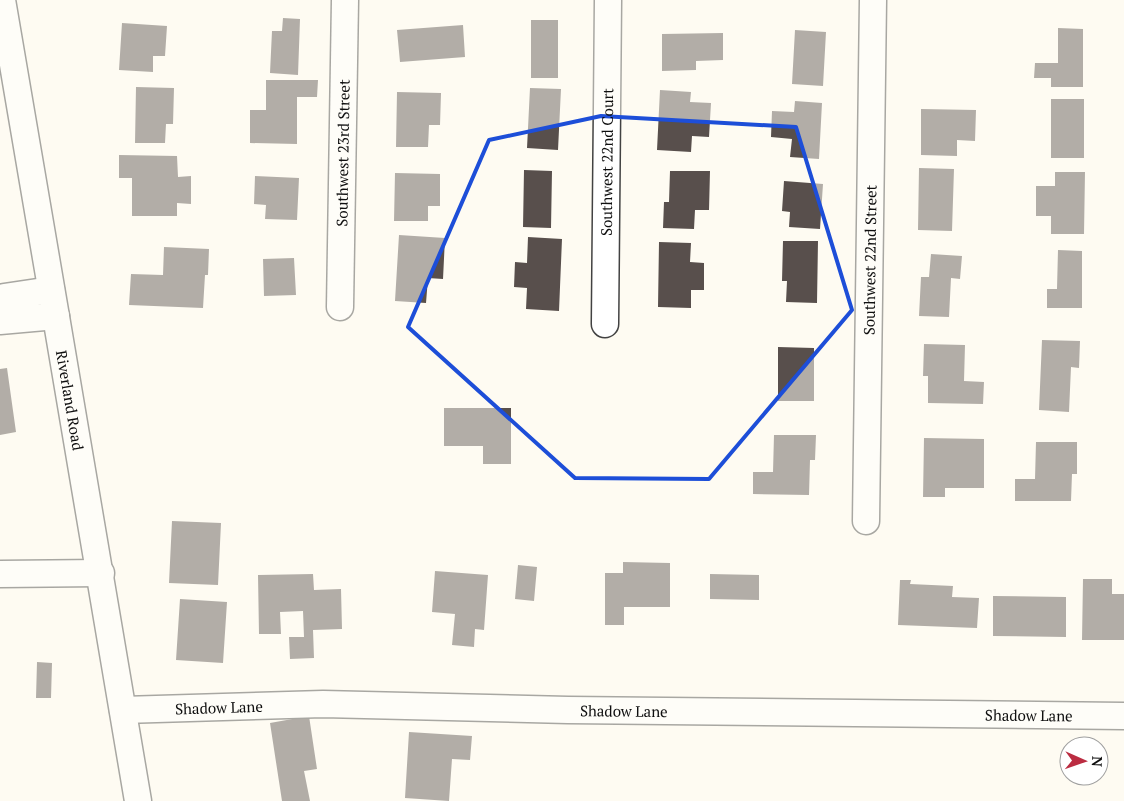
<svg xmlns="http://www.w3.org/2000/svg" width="1124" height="801" font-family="'PT Serif',serif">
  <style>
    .building { fill: #584f4c }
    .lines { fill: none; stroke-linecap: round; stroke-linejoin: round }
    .minor-casing { stroke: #424242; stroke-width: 29 }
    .minor { stroke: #fff; stroke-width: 26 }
    .marked { fill: none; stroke: #1d4ed8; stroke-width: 4; stroke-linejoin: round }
    .labels { text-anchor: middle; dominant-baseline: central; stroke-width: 5; stroke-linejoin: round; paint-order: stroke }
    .street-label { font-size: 15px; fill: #0f0f0f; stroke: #fff }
  </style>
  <rect width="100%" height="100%" fill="#fefbf2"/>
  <!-- building -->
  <path class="building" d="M283,18L300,19L298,75L270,73L272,31H282Z
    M531,20H558V78H531Z
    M122,23L167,26L165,56H153V72L119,70Z
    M463,25L465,57L400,62L397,30Z
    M1058,28L1083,29V87H1051V78H1034L1035,63H1058Z
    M795,30L826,32L823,86L792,84Z
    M723,33V60L696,61V70L662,71V34Z
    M266,80H318L317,97H297V144L250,143V110H266Z
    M136,87L174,88L173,124H166L165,143H135Z
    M530,88L561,89L558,150L527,148Z
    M660,90L691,92L690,102L711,103L709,137L692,136L691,152L657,150Z
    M397,92L441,93L440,125H429L428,147H396Z
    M1051,99H1084V158H1051Z
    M795,101L822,103L819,159L790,157L792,139L771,137L772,111L794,112Z
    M921,109L976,110L975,141L957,140V156L921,155Z
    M119,155L177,156L178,177L191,176V204L177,203V216H132V178H119Z
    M919,168L954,169L952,231L918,230Z
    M524,170L552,171L551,228L523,227Z
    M670,171H710L709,210H695L694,229L663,228L664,202H669Z
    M1055,172H1085L1084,234H1051V216H1036V186H1055Z
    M395,173L440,174V206H428V221H394Z
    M255,176L299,178L297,220L265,219L266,205L254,204Z
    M784,181L823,184L820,229L789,227L790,212L782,211Z
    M399,235L445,238L443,279L428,278L426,303L395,301Z
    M528,237L562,239L559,311L526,309L527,288L514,287L515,262L527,263Z
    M783,241H818L817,303L786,302L787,281H782Z
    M659,242L691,243L690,262L704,263V290H691V308L658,307Z
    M164,247L209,249L208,275H205L203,308L129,305L131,274L163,275Z
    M1058,250L1082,251V308H1047V289H1057Z
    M931,254L962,256L960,279L951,278L949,317L919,316L921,277H929Z
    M294,258L296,295L264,296L263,259Z
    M1042,340L1080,341L1079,368L1071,367L1069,412L1039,410Z
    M924,344L965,345L964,381L984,382L983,404L928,403V376H923Z
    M778,347L814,348V401H778Z
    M7,368L16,432L0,435V369Z
    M444,408H511V464H483V446H444Z
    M774,435H816L815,460H810L809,495L753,494V472H773Z
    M924,438L984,439V488H945V497H923Z
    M1036,442H1077V474H1072L1071,501H1015V479H1035Z
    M172,521L221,523L218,585L169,583Z
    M623,562L670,563V607H624V625H605V573H623Z
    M518,565L537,567L534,601L515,599Z
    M435,571L488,575L484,630L475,629L474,647L452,645L455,614L432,612Z
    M313,574L314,590L341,589L342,629L313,630L314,658L290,659L289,637H304L303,611L280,612L281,634H259L258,575Z
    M710,574L759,575V600L710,599Z
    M1083,579H1112V594H1124V640H1082Z
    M900,580H911L910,584L953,586L952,597L979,598L977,628L898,625Z
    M993,596L1066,597V637L993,636Z
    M180,599L227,602L223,663L176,660Z
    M37,662L52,663L51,698H36Z
    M309,716L317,769L304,771L310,801H282L270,723Z
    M409,732L472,736L470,760L452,759L449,801L405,798Z"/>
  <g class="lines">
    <!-- minor casing -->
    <g class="minor-casing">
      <g id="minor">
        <path id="s1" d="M2,0C47,267 94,534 138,801"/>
        <path d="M0,299L4,297L51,290"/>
        <path id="s2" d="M340,307L345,0"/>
        <path d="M0,321L56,316"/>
        <path id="s3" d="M605,324L608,0"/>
        <path id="s4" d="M866,521L873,0"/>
        <path d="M0,574L101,573"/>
        <path id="s5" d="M123,710L323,704L568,710L1124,716"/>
      </g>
    </g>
    <!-- minor -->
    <use href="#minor" class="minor"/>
  </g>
  <!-- marked area -->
  <path d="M0 0H1124V801H0ZM601,116L796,127L852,310L709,479L575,478L408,327L489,140Z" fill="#fefbf2" fill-opacity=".55" fill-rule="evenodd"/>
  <path class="marked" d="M601,116L796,127L852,310L709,479L575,478L408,327L489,140Z"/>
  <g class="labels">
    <!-- street labels -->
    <g class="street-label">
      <text stroke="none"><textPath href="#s2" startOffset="154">Southwest 23rd Street</textPath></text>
      <text stroke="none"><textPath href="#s3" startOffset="162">Southwest 22nd Court</textPath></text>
      <text stroke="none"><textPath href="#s4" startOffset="261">Southwest 22nd Street</textPath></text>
      <text stroke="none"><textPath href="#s1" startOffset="406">Riverland Road</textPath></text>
      <text stroke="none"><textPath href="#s5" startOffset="96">Shadow Lane</textPath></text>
      <text stroke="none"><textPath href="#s5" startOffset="501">Shadow Lane</textPath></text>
      <text stroke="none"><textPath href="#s5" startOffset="906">Shadow Lane</textPath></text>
    </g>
  </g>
  <!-- north arrow -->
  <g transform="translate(1084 761) rotate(92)"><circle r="24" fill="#ffffff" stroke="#9f9f9f"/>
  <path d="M0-4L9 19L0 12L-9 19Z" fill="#bb2c41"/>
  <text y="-8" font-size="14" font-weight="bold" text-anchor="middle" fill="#0f0f0f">N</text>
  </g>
</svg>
